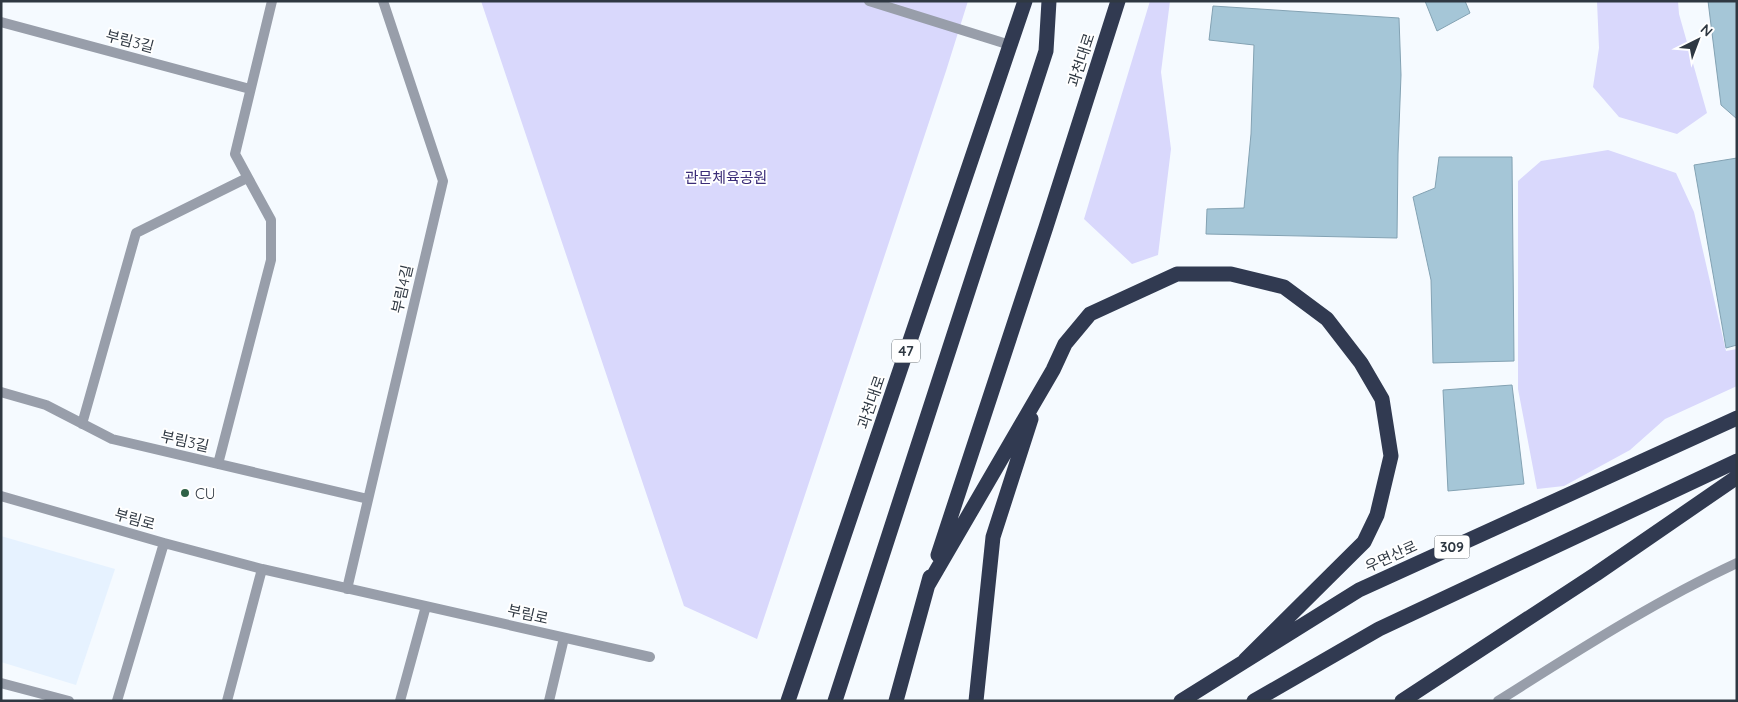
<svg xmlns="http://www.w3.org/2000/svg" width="1738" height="702" font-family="Quicksand,'Noto Sans KR',sans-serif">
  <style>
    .built { fill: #e6f2ff }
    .green { fill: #d9d8fc }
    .building { fill: #a5c6d7; stroke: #83a2b3 }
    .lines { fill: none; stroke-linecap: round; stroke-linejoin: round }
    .lane { stroke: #989eaa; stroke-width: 10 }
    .street { stroke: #989eaa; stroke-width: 10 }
    .highway { stroke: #313a51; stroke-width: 15 }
    .poi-dot { fill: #2f6246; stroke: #fff; stroke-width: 2 }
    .labels { text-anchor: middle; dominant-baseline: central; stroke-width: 4; stroke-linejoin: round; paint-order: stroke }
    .shield { fill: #fff; stroke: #6d747b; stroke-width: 1 }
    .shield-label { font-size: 14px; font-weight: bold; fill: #2f3842 }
    .street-label { font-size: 15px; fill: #2f3842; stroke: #fff }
    .park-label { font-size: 15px; fill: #3b2d78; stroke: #fff }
    .poi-label { font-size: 15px; fill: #2f3842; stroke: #fff; text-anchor: start }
  </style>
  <rect width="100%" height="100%" fill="#f5faff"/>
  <!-- built -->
  <path class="built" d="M1,536L115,569L76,685L1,662Z"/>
  <!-- green -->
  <path class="green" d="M481,1H968L946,71L757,639L684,606Z
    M1150,1H1170L1161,72L1171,149L1158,255L1132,264L1084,219Z
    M1597,1H1678L1679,14L1707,113L1677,134L1619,117L1593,87L1599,48Z
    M1608,150L1676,173L1694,212L1726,351L1737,349V386L1665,419L1630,450L1564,486L1537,489L1518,389V181L1541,161Z"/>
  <!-- building -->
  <path class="building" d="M1425,1H1465L1470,13L1437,31Z
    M1708,1H1737V119L1721,105Z
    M1213,6L1399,18L1401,75L1398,154L1397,238L1206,234L1207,209L1244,208L1251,134L1254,45L1209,40Z
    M1439,157H1512L1514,361L1433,363L1431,280L1413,197L1435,188Z
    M1737,158V345L1726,348L1694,165Z
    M1512,385L1524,484L1448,491L1443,390Z"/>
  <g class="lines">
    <!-- lane -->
    <path class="lane" d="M1498,701C1576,652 1653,602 1737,563"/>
    <!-- street -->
    <path class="street" d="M869,1L1010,45
      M1,22L250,89
      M1,392L46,405L112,439L368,499
      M82,424L136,233L247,178
      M218,464L271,260V220L235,154L272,1
      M1,496L164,543L262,569L650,657
      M347,589L443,181L383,1
      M1,683L69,701
      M117,701L164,543
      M227,701L262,569
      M400,701L426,606
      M549,701L564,638"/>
    <!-- highway -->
    <path class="highway" d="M938,555L1046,227L1118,1
      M928,585L1053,370L1065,344L1090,314L1177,274H1231L1284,287L1327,319L1361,363L1382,399L1391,456L1377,515L1364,542L1245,660
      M788,701L1025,1
      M835,701L1046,51L1049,1
      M896,701L930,577
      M976,701L993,537L1031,419
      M1181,701L1359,590L1737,418
      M1254,701L1379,629L1737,461
      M1402,701L1596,574L1737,477"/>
  </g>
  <!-- markers -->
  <circle class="poi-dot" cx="185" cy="493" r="5"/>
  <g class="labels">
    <!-- shield labels -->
    <g class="shield">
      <rect x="892" y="339.5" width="28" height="23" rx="4"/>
      <rect x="1434.5" y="535.5" width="35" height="23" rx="4"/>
    </g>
    <g class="shield-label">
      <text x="906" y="351">47</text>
      <text x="1452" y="547">309</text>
    </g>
    <!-- street labels -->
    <g class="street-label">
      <text transform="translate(130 41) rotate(15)">부림3길</text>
      <text transform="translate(1081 60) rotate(-72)">과천대로</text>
      <text transform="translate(402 289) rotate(-77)">부림4길</text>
      <text transform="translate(871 402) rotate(-71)">과천대로</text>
      <text transform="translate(185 441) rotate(13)">부림3길</text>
      <text transform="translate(135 519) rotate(16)">부림로</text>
      <text transform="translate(1391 556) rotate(-24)">우면산로</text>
      <text transform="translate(528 614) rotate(13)">부림로</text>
    </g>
    <!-- park labels -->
    <g class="park-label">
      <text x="726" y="177">관문체육공원</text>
    </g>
    <!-- poi labels -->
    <g class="poi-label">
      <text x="195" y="493">CU</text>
    </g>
  </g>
  <!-- border -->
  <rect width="1738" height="702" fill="none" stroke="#2f3842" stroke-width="5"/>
  <!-- north arrow -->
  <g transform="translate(1698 40) rotate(42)" stroke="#ffffff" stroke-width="4" paint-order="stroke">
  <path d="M0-4L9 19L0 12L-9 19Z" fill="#2f3842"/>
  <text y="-8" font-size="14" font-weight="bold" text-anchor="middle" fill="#2f3842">N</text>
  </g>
</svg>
